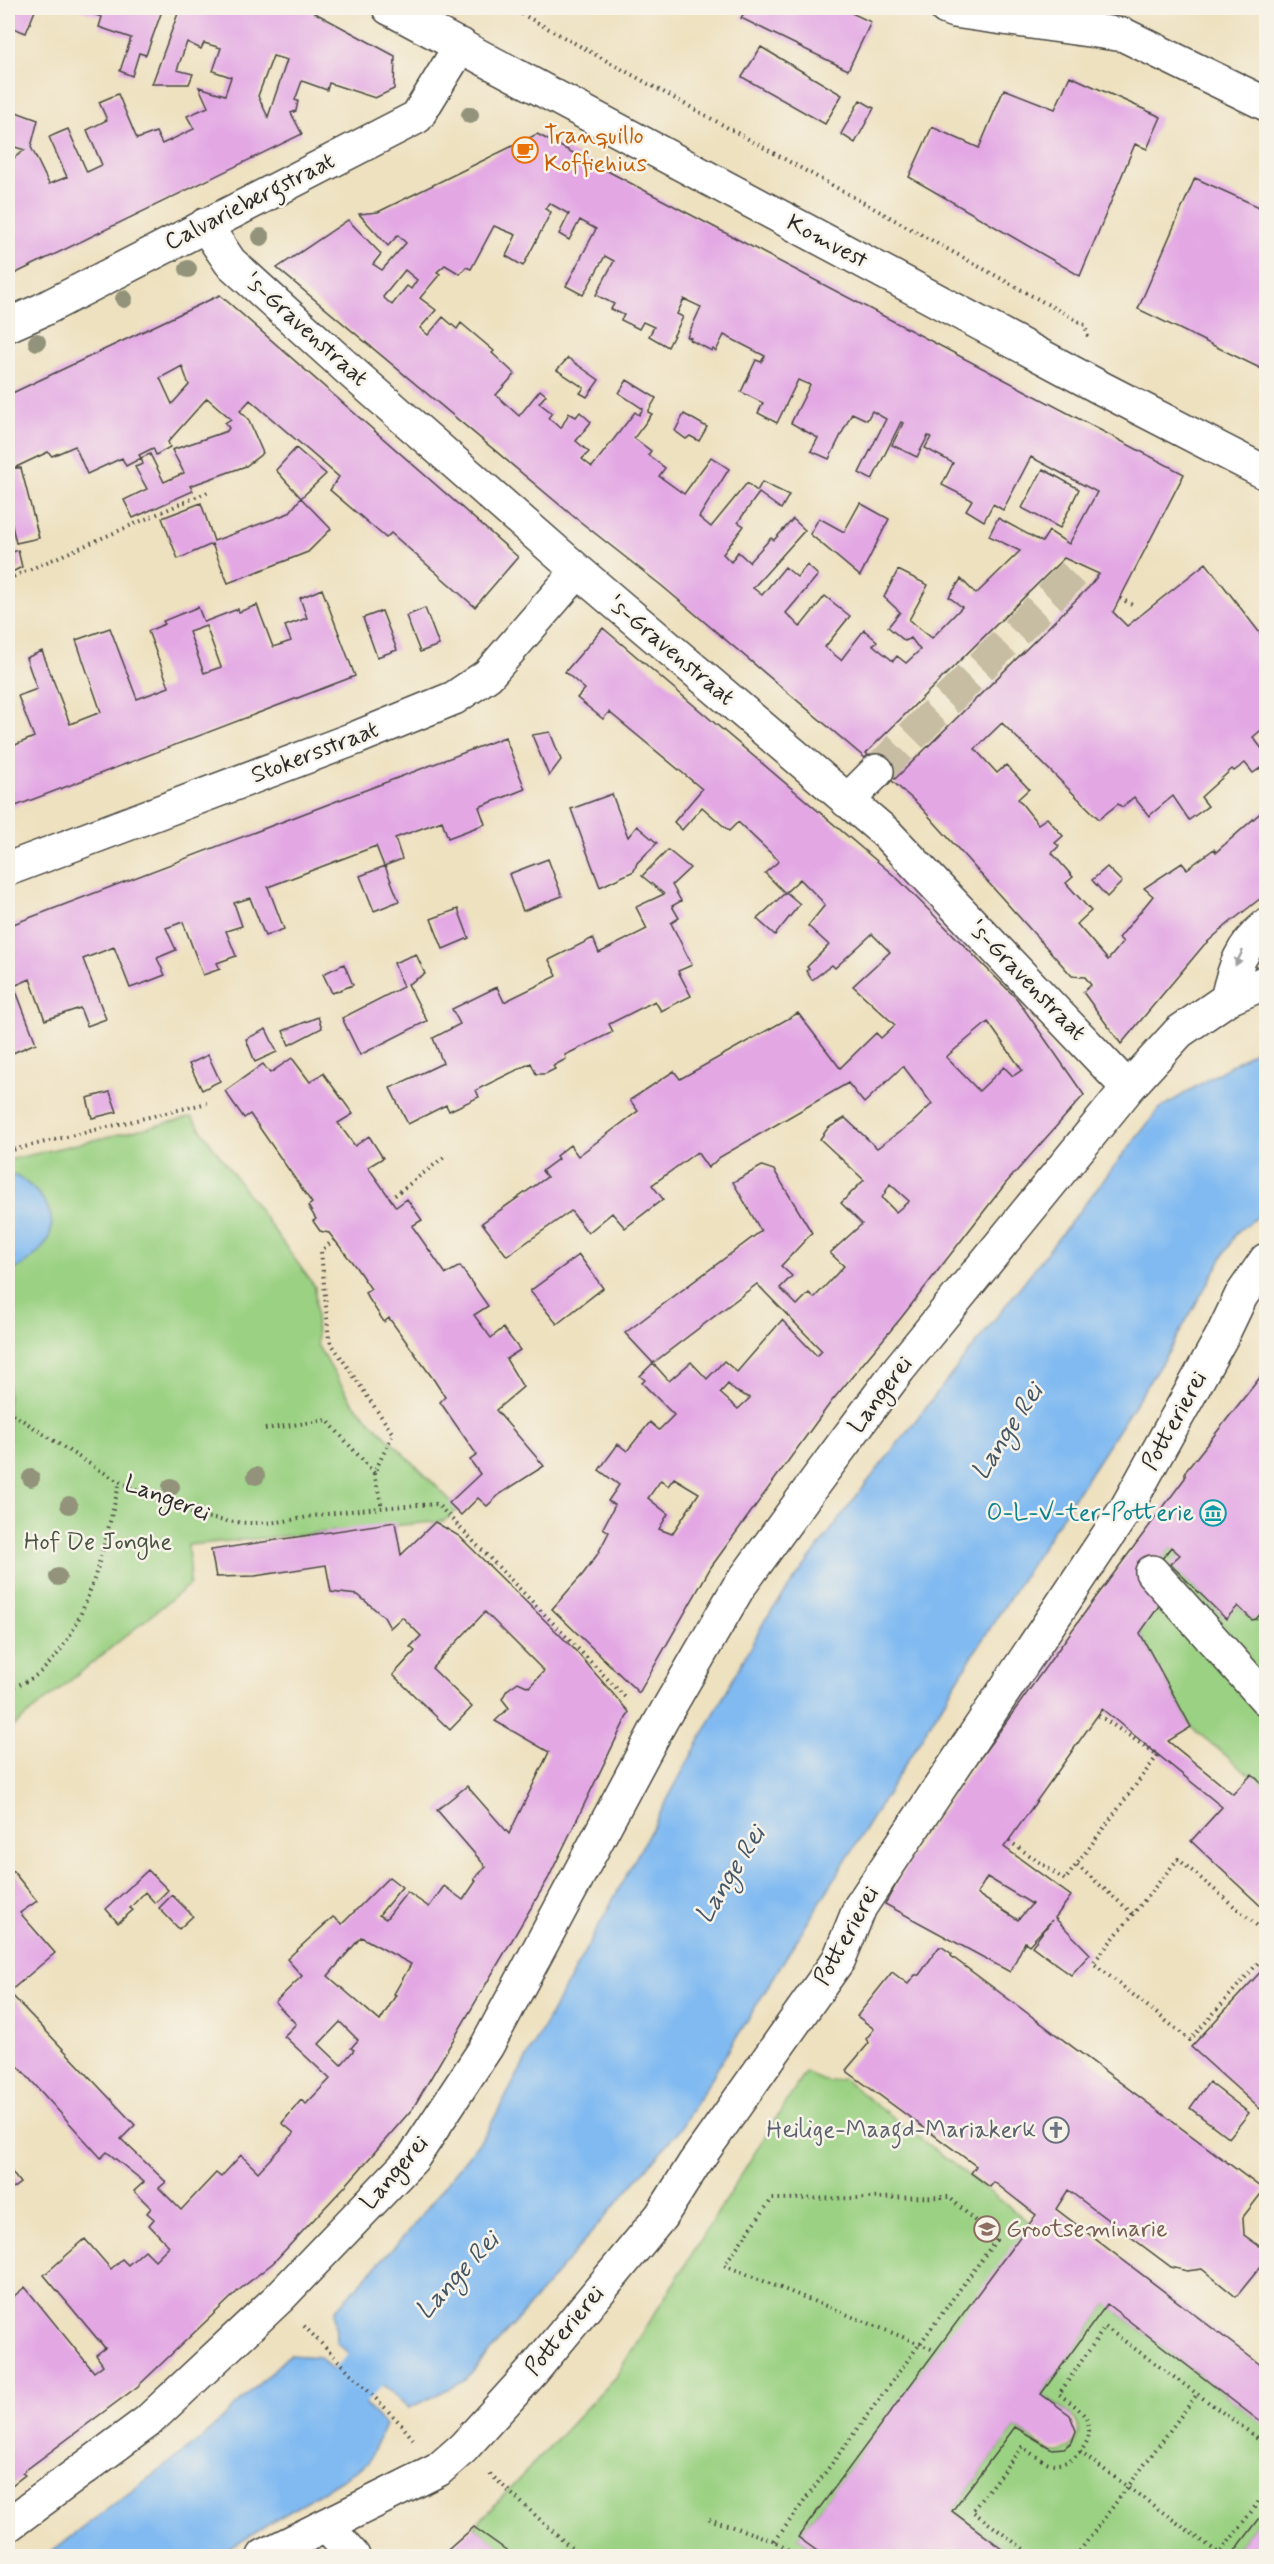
<svg xmlns="http://www.w3.org/2000/svg" width="1274" height="2564" font-family="Mynerve,sans-serif">
  <style>
    .green { fill: #9bd183; stroke: #637e57; stroke-width: 1.5 }
    .water { fill: #80baf1; stroke: #56728e; stroke-width: 1.5 }
    .lines { fill: none; stroke-linecap: round; stroke-linejoin: round }
    .canal { stroke: #80baf1; stroke-width: 46 }
    .building { fill: #e3a8e4; fill-rule: evenodd }
    .minor-tunnel { stroke: #c7bda2; stroke-width: 33; stroke-dasharray: 33 16; stroke-linecap: butt }
    .minor-casing { stroke: #484641; stroke-width: 36 }
    .path { stroke: #484641; stroke-width: 4; stroke-dasharray: 1.5 4.5; stroke-linecap: butt }
    .minor { stroke: #fff; stroke-width: 33 }
    .tree { fill: #92937a }
    .oneway { fill: #a0a0a0 }
    .labels { text-anchor: middle; dominant-baseline: central; stroke-width: 5; stroke-linejoin: round; paint-order: stroke }
    .food-label { font-size: 24px; fill: #c56008; stroke: #f7f3e8; text-anchor: start }
    .street-label { font-size: 24px; fill: #2b2b2b; stroke: #f7f3e8 }
    .culture-label { font-size: 24px; fill: #0d838f; stroke: #f7f3e8; text-anchor: end }
    .park-label { font-size: 24px; fill: #475441; stroke: #f7f3e8 }
    .worship-label { font-size: 24px; fill: #5b616d; stroke: #f7f3e8; text-anchor: end }
    .education-label { font-size: 24px; fill: #785e54; stroke: #f7f3e8; text-anchor: start }
    .water-label { font-size: 26px; font-style: italic; fill: #445666; stroke: #f7f3e8 }
  </style>
  <rect width="100%" height="100%" fill="#f7f3e8"/>
  <filter id="ink" filterUnits="userSpaceOnUse"><feTurbulence type="fractalNoise" baseFrequency=".0167" numOctaves="2"/><feDisplacementMap in="SourceGraphic" scale="12" xChannelSelector="R" yChannelSelector="G"/><feConvolveMatrix kernelMatrix="1 2 1 2 8 2 1 2 1" color-interpolation-filters="sRGB"/></filter>
  <filter id="wash" filterUnits="userSpaceOnUse"><feTurbulence type="fractalNoise" baseFrequency=".008" numOctaves="4" result="noise"/><feDisplacementMap in="SourceGraphic" scale="24" xChannelSelector="R" yChannelSelector="G"/><feGaussianBlur stdDeviation="1.35" result="paint"/><feColorMatrix in="noise" values="0 0 0 0 0 0 0 0 0 0 0 0 0 0 0 0 0 1.4 0 .05"/><feComposite in="paint" operator="in"/></filter>
  <g filter="url(#wash)">
    <rect width="100%" height="100%" fill="#eee1c0"/>
    <!-- green -->
    <path class="green" d="M192,1117L315,1287L317,1345L352,1402L459,1509L444,1521L188,1545L190,1584L8,1731V1160Z
      M1171,1547L1180,1555L1171,1565L1226,1618L1238,1606L1252,1620L1266,1606V1788L1191,1727L1140,1633L1145,1581Z
      M805,2072L828,2082L843,2079L1031,2224L798,2537L824,2556H506L508,2552L474,2527L616,2376Z
      M1107,2304L1266,2426V2510L1231,2556H1012L952,2511L1015,2427C1026,2434 1038,2445 1050,2451C1067,2458 1086,2434 1075,2420C1067,2409 1052,2402 1041,2394Z"/>
    <!-- water -->
    <path class="water" d="M1266,1044V1210L1237,1232L1169,1351L974,1653L680,2129L465,2381L409,2408L336,2342L335,2310L409,2231L486,2133L765,1620L848,1507L1159,1109Z
      M8,1173C33,1181 63,1213 47,1241C39,1256 21,1266 8,1274Z
      M289,2355L320,2357L385,2425L368,2463L218,2556H45L201,2439Z"/>
    <g class="lines">
      <!-- canal -->
      <path class="canal" d="M304,2430L412,2325"/>
    </g>
    <g id="blocks">
      <!-- building -->
      <path class="building" d="M8,8H36L26,33L8,26Z
        M74,8H163L146,55L139,53L132,76L120,71L131,38L99,27L102,17Z
        M180,8H306L395,56L394,89L375,98L329,83L327,90L302,81L295,100L298,101L296,111L291,113L302,134L8,277V162L25,150L8,145V109L38,120L31,147L49,184L67,177L49,137L68,129L87,172L102,165L87,130L107,120L99,102L118,94L137,139L156,132L162,144L194,129L187,116L208,107L199,87L225,95L231,77L213,71L221,48L204,43L201,49L187,42L177,70L193,74L189,84H152ZM273,56L287,60L268,117L258,96Z
        M747,8H841L871,22L848,70L741,18Z
        M761,47L842,95L825,124L742,77Z
        M1070,76L1161,117L1147,149L1135,144L1080,276L909,177L932,127L979,148L1004,89L1055,109Z
        M860,100L874,108L855,143L841,134Z
        M537,134L1184,474L1113,612L1127,626L1206,563L1266,641V726L1253,737L1266,754V764L1253,773L1245,763L1234,771L1232,769L1201,797L1208,806L1189,820L1173,796L1149,816L1134,797L1122,807L1118,804L1099,819L1002,723L975,749L997,773L1006,765L1029,789L1018,799L1038,824L1047,818L1063,836L1055,843L1059,846L1052,853L1073,877L1066,883L1091,911L1077,924L1108,960L1123,942L1119,938L1153,896L1144,888L1182,863L1187,869L1214,849L1216,852L1266,808V894L1228,924L1204,945L1121,1044L1083,992L1091,985L1085,977L1072,976L918,804L891,780L892,778L895,779L1089,587L1099,574L1064,558L866,753L868,755L865,758L662,586L573,516L277,268L348,220L381,254L373,264L382,270L406,243L398,235L388,246L359,214L378,212ZM549,203L569,214L559,234L569,240L580,220L596,229L566,286L583,295L605,256L614,261L596,295L614,304L611,309L624,315L621,320L639,329L643,322L654,327L649,336L668,347L683,317L677,314L684,299L701,307L687,337L691,338L690,340L712,351L713,349L716,351L724,335L765,356L761,362L756,360L741,392L763,403L758,413L777,423L798,380L810,385L791,423L818,438L811,451L829,459L852,413L867,420L872,411L886,419L859,473L872,480L901,422L903,423L892,445L917,457L928,436L931,437L925,448L953,463L942,485L972,500L966,510L984,521L993,504L1003,510L1031,457L1097,492L1069,544L1049,531L1042,542L998,518L989,536L1020,551L976,594L961,579L949,597L962,607L932,638L909,620L928,585L898,570L884,597L900,612L888,627L905,641L911,638L920,650L906,663L897,656L893,661L873,645L877,641L864,630L841,660L825,647L850,616L825,596L800,627L786,613L818,575L807,565L797,577L785,567L762,595L753,588L805,530L793,519L774,540L771,538L749,562L738,552L731,562L723,554L744,526L738,522L759,493L781,509L789,495L762,482L757,491L747,483L711,527L699,517L729,469L711,457L684,494L659,476L665,468L648,455L651,451L634,438L652,414L648,412L656,398L627,380L619,393L643,409L639,415L635,412L592,467L582,459L589,452L576,441L591,422L580,412L576,417L569,413L561,428L548,418L552,413L539,403L546,395L540,390L519,416L496,395L515,374L492,353L494,351L461,323L457,329L443,317L428,335L420,328L436,310L420,298L440,274L437,272L445,265L460,274L466,267L471,269L494,226L516,235L506,256L523,266L551,212L545,209ZM405,270L417,280L411,289L407,286L392,305L383,297Z
        M1195,178L1266,210V371L1138,309Z
        M220,295L518,557L475,607L391,533L386,538L330,490L339,477L250,400L240,411L248,419L263,453L246,466L190,486L193,491L133,518L124,500L147,489L135,467L143,464L141,458L126,466L122,458L87,474L75,446L52,456L48,452L14,468H21L39,538L16,543L8,509V395ZM182,366L189,385L172,404L160,378ZM207,398L231,419L225,423L229,428L227,431L172,450L184,473L164,482L150,454L141,458L139,455L153,448L156,455L170,447L168,442Z
        M568,358L599,380L587,397L580,393L584,388L557,370Z
        M684,414L707,427L699,441L690,436L686,439L675,431Z
        M296,448L326,474L301,498L276,470Z
        M1043,469L1079,489L1060,528L1022,508Z
        M301,498L331,529L308,552L228,583L212,544L178,559L162,518L201,503L214,541L289,513Z
        M860,503L889,519L860,576L810,534L819,518L844,532Z
        M18,550L22,567L8,574V554Z
        M322,589L355,676L8,809V748L34,737L18,696L37,689L26,658L42,651L70,724L101,712L76,640L110,628L137,699L169,687L148,631L165,624L163,621L198,607L204,622L238,609L239,612L257,605L273,647L291,641L285,626L307,618L300,598ZM206,626L221,667L204,673L189,632Z
        M425,608L439,645L420,652L406,616Z
        M382,611L397,650L377,657L363,618Z
        M603,628L898,879L1017,999L1084,1095L1006,1183L901,1318L831,1402L711,1567L639,1693L552,1609L583,1574L597,1555L609,1532L603,1528L615,1505L608,1501L619,1485L599,1470L618,1444L627,1451L650,1422L659,1430L674,1415L642,1383L645,1380L640,1376L653,1363L669,1381L691,1362L707,1379L724,1361L737,1372L782,1320L817,1356L822,1351L757,1284L653,1363L625,1333L761,1231L733,1182L762,1166L774,1170L812,1233L781,1266L792,1276L780,1288L797,1305L809,1293L814,1298L844,1266L830,1253L862,1224L841,1203L864,1180L820,1139L828,1128L845,1118L877,1148L912,1123L932,1104L903,1066L864,1103L848,1083L720,1157L708,1168L697,1152L652,1185L663,1199L625,1228L612,1213L588,1233L571,1211L507,1256L482,1223L547,1177L542,1171L558,1159L556,1156L570,1145L578,1156L638,1111L630,1100L674,1071L680,1079L798,1013L840,1068L876,1033L881,1038L895,1025L853,986L890,952L872,934L835,968L832,965L812,980L806,971L809,969L807,967L829,945L808,926L825,905L821,900L800,879L786,892L800,904L775,935L757,919L785,893L765,873L779,861L738,822L729,831L702,807L682,830L674,822L702,789L609,712L603,719L577,698L585,689L565,672ZM988,1022L1022,1070L1013,1076L1004,1067L979,1091L946,1057ZM890,1184L909,1201L896,1212L882,1198ZM728,1384L735,1391L750,1398L738,1409L720,1393ZM674,1478L699,1493L672,1534L659,1529L668,1514L648,1498L661,1480L668,1486Z
        M550,732L561,760L549,776L532,735Z
        M505,737L525,789L479,807L485,824L448,838L442,821L395,838L402,859L384,866L376,846L268,887L284,929L265,936L250,898L234,903L242,926L226,931L236,956L217,963L220,969L203,975L183,922L166,928L176,950L157,958L165,975L147,982L130,988L114,947L83,959L106,1019L87,1026L80,1008L45,1020L30,979L14,986L36,1043L8,1055V926Z
        M612,794L628,837L637,826L657,843L637,863L634,871L600,887L571,809Z
        M668,850L690,868L672,885L681,901L672,906L679,918L671,923L692,965L678,971L691,996L661,1011L655,1001L609,1024L613,1032L565,1055L566,1059L553,1066L555,1069L545,1074H536L531,1063L476,1090L479,1097L449,1111L446,1105L408,1124L390,1088L443,1063L433,1038L460,1024L452,1009L497,987L504,1002L557,976L549,960L593,938L599,953L647,929L636,907L664,894L642,876Z
        M548,859L562,896L523,911L509,874Z
        M385,866L399,901L374,911L360,876Z
        M1107,867L1122,882L1107,897L1092,880Z
        M458,909L469,938L443,949L431,919Z
        M416,954L425,974L408,984L427,1021L360,1055L342,1018L403,987L394,963Z
        M344,964L353,985L332,993L323,974Z
        M318,1017L322,1028L289,1045L283,1031Z
        M266,1029L277,1052L255,1062L246,1039Z
        M208,1055L220,1081L202,1090L189,1064Z
        M292,1058L310,1082L323,1073L353,1114L338,1123L355,1146L369,1136L383,1158L368,1167L396,1207L407,1199L422,1220L412,1226L446,1274L460,1266L488,1306L474,1315L491,1338L503,1328L520,1350L506,1359L523,1387L496,1410L544,1466L500,1494L487,1506L478,1498L461,1515L449,1503L480,1474L470,1460L477,1455L440,1402L445,1397L434,1380L389,1318L384,1322L365,1293L371,1289L355,1266L329,1233L320,1231L313,1221L316,1219L308,1206L312,1203L250,1114L244,1118L225,1091L263,1064L270,1073Z
        M110,1092L117,1112L92,1118L87,1098Z
        M579,1255L603,1288L557,1324L530,1291Z
        M1266,1370V1608L1256,1619L1252,1620L1238,1606L1226,1619L1170,1564L1180,1555L1171,1547L1152,1572L1161,1603L1140,1633L1191,1727L1168,1741L1233,1794L1252,1774L1266,1788V1911L1191,1841L1222,1807L1102,1709L1004,1847L1071,1896L1055,1918L1090,1954L1071,1975L1032,1946L1052,1920L1029,1945L1025,1942L1010,1972L885,1904L922,1839L1091,1604L1185,1478V1472ZM987,1877L1032,1904L1018,1920L977,1894Z
        M395,1522L401,1555L435,1522L459,1536L573,1648L629,1712L548,1879L413,2108L347,2184L273,2263L239,2290L137,2387L22,2473L25,2475L8,2488V2301L25,2287L94,2372L103,2365L96,2355L105,2348L44,2275L85,2239L111,2269L122,2259L128,2265L145,2250L155,2260L169,2246L149,2225L154,2219L147,2213L151,2208L134,2191L144,2182L107,2152L101,2158L8,2055V1865L37,1901L20,1913L55,1953L9,1992L135,2125L121,2139L166,2182L159,2188L181,2210L216,2173L221,2177L241,2155L258,2172L294,2133L282,2123L301,2100L306,2104L330,2079L284,2036L296,2024L275,2002L302,1976L287,1959L333,1917L342,1924L389,1877L402,1887L379,1915L386,1919L407,1892L429,1907L444,1886L463,1900L476,1881L474,1879L486,1867L437,1810L467,1786L509,1834L549,1752L495,1721L509,1708L502,1699L507,1690L518,1682L529,1687L544,1671L485,1612L432,1668L472,1707L450,1730L393,1675L415,1651L410,1647L421,1636L402,1617L390,1628L384,1617L358,1595L331,1592L326,1565L255,1576L216,1577L211,1550ZM361,1937L411,1964L394,1994L396,1995L380,2021L328,1976ZM340,2022L358,2040L351,2048L354,2050L341,2065L319,2044Z
        M148,1870L168,1890L155,1903L145,1892L130,1908L133,1910L118,1923L106,1909Z
        M172,1895L193,1916L179,1929L159,1908Z
        M939,1947H942L952,1954L951,1956L1264,2190L1243,2217L1244,2235L1266,2251V2260L1236,2297L1202,2269L1187,2271L1171,2267L1068,2190L1056,2209L1266,2369V2426L1107,2304L1041,2394L1070,2415L1076,2431L1072,2442L1064,2448L1052,2449L1015,2427L952,2511L1012,2556H824L798,2537L1036,2215L994,2182L990,2187L971,2173L976,2166L848,2072L847,2069L869,2043L866,2039L874,2029L857,2016L892,1972L908,1984L915,1975H919Z
        M1266,1966V2102L1260,2109L1191,2047Z
        M1209,2082L1249,2113L1229,2138L1190,2108Z
        M8,2167L20,2183L8,2192Z
        M1266,2510V2556H1231Z
        M474,2527L509,2552L505,2556H441Z"/>
    </g>
  </g>
  <g filter="url(#ink)">
    <use href="#blocks" fill-opacity="0" stroke="#484641" stroke-width="1.5"/>
    <g class="lines">
      <!-- minor-tunnel -->
      <path class="minor-tunnel" d="M877,771L1076,571"/>
      <!-- minor casing -->
      <g class="minor-casing">
        <path id="minor" d="M389,8L1101,388L1266,473
          M946,8L954,11L1124,35L1266,104
          M205,225L230,262L348,369L578,571L886,833L1128,1088
          M8,325L42,310L417,117L461,45
          M847,801L877,771
          M8,869L356,738L454,698L488,675L578,571
          M1227,999C1234,968 1241,946 1266,926
          M1152,1572L1266,1699
          M8,2525L147,2422L279,2298L413,2158L487,2046L661,1721L738,1588L818,1478L899,1369L1128,1088L1179,1032L1227,999L1266,982
          M327,2526L353,2556
          M264,2556L438,2470L463,2448L532,2372L661,2216L694,2164L839,1959L860,1907L1127,1507L1222,1336L1241,1296L1266,1260"/>
      </g>
      <!-- path -->
      <path class="path" d="M511,8L1085,325L1088,337
        M8,579L210,491
        M1120,598L1134,606
        M8,1151L207,1103
        M390,1199L447,1155
        M334,1240L321,1251L329,1340L393,1434L374,1473L382,1507
        M8,1411C83,1458 165,1525 259,1523C282,1523 305,1517 327,1514C364,1509 400,1506 437,1504L627,1699
        M265,1429L327,1420L374,1473
        M8,1688C83,1671 103,1544 120,1482
        M1009,1841L1065,1880L1158,1755L1098,1715
        M1077,1865L1133,1914
        M1266,1933L1178,1859L1093,1963L1190,2040L1266,1954
        M304,2326L399,2422L413,2439
        M1080,2452L1220,2554
        M490,2474L580,2556
        M709,2519L775,2541L795,2556
        M775,2541L996,2240L949,2197L772,2199L724,2265L920,2344L936,2351
        M1033,2556L972,2511L1022,2447C1031,2453 1043,2463 1055,2464C1074,2465 1094,2442 1088,2423C1084,2410 1069,2402 1059,2394L1105,2327L1266,2444
        M1076,2556L1198,2393
        M1218,2556L1266,2492"/>
      <!-- minor -->
      <use href="#minor" class="minor"/>
    </g>
    <!-- trees -->
    <g class="tree">
      <circle cx="470" cy="115" r="9"/>
      <circle cx="261" cy="237" r="9"/>
      <circle cx="188" cy="269" r="9"/>
      <circle cx="124" cy="299" r="9"/>
      <circle cx="37" cy="342" r="9"/>
      <circle cx="256" cy="1476" r="9"/>
      <circle cx="31" cy="1478" r="9"/>
      <circle cx="171" cy="1487" r="9"/>
      <circle cx="69" cy="1505" r="9"/>
      <circle cx="58" cy="1577" r="9"/>
    </g>
    <!-- one-way arrows -->
    <defs><path id="oneway-solid" d="M-6-.8H1V-3.2L6.5 0L1 3.2V.8H-6Z" transform="scale(1.5)"/></defs>
    <use class="oneway" href="#oneway-solid" transform="translate(1239 958) rotate(116)"/>
  </g>
  <!-- icons -->
  <defs>
    <g id="cafe-ring" transform="scale(1.35)"><circle r="9.5" fill="#f7f3e8" stroke="#e8710a" stroke-width="1.5"/><path d="M-5.5-4.5H6V0H3Q3 3.5 0 3.5H-2.5Q-5.5 3.5-5.5 0ZM3-3.2v2h1.7v-2ZM-6 4.5H4V6H-6Z" fill="#e8710a"/></g>
    <g id="museum-ring" transform="scale(1.35)"><circle r="9.5" fill="#f7f3e8" stroke="#0f9aa8" stroke-width="1.5"/><path d="M0-6L6-3V-2H-6V-3ZM-5-1h2V3h-2ZM-1-1h2V3h-2ZM3-1h2V3H3ZM-6 4H6V6H-6Z" fill="#0f9aa8"/></g>
    <g id="church-ring" transform="scale(1.35)"><circle r="9.5" fill="#f7f3e8" stroke="#6b7280" stroke-width="1.5"/><path d="M-1.2-6h2.4v3.5h3.3v2.4h-3.3V6h-2.4V-.1h-3.3v-2.4h3.3Z" fill="#6b7280"/></g>
    <g id="university-ring" transform="scale(1.35)"><circle r="9.5" fill="#f7f3e8" stroke="#8d6e63" stroke-width="1.5"/><path d="M0-5L7-2L0 1L-7-2ZM-4 1L0 2.5L4 1V4Q0 6-4 4Z" fill="#8d6e63"/></g>
  </defs>
  <g fill-rule="evenodd">
    <use href="#cafe-ring" x="525" y="150"/>
    <use href="#museum-ring" x="1213" y="1513"/>
    <use href="#church-ring" x="1056" y="2130"/>
    <use href="#university-ring" x="987" y="2229"/>
  </g>
  <g class="labels">
    <!-- food labels -->
    <g class="food-label">
      <text x="544" y="136">Tranquillo<tspan x="544" dy="28">Koffiehius</tspan></text>
    </g>
    <!-- street labels -->
    <g class="street-label">
      <text transform="translate(250 202) rotate(-27)">Calvariebergstraat</text>
      <text transform="translate(827 242) rotate(28)">Komvest</text>
      <text transform="translate(306 330) rotate(42)">'s-Gravenstraat</text>
      <text transform="translate(671 651) rotate(40)">'s-Gravenstraat</text>
      <text transform="translate(315 753) rotate(-21)">Stokersstraat</text>
      <text transform="translate(1027 981) rotate(46)">'s-Gravenstraat</text>
      <text transform="translate(881 1395) rotate(-53)">Langerei</text>
      <text transform="translate(1175 1421) rotate(-61)">Potterierei</text>
      <text transform="translate(167 1499) rotate(21)">Langerei</text>
      <text transform="translate(847 1936) rotate(-61)">Potterierei</text>
      <text transform="translate(395 2173) rotate(-49)">Langerei</text>
      <text transform="translate(565 2331) rotate(-50)">Potterierei</text>
    </g>
    <!-- culture labels -->
    <g class="culture-label">
      <text x="1194" y="1513">O-L-V-ter-Potterie</text>
    </g>
    <!-- park labels -->
    <g class="park-label">
      <text x="98" y="1542">Hof De Jonghe</text>
    </g>
    <!-- worship labels -->
    <g class="worship-label">
      <text x="1036" y="2130">Heilige-Maagd-Mariakerk</text>
    </g>
    <!-- education labels -->
    <g class="education-label">
      <text x="1006" y="2229">Grootseminarie</text>
    </g>
    <!-- water labels -->
    <g class="water-label">
      <text transform="translate(1008 1432) rotate(-57)">Lange Rei</text>
      <text transform="translate(731 1875) rotate(-58)">Lange Rei</text>
      <text transform="translate(458 2276) rotate(-47)">Lange Rei</text>
    </g>
  </g>
  <!-- margin -->
  <rect width="1274" height="2564" fill="none" stroke="#f7f3e8" stroke-width="30"/>
</svg>
